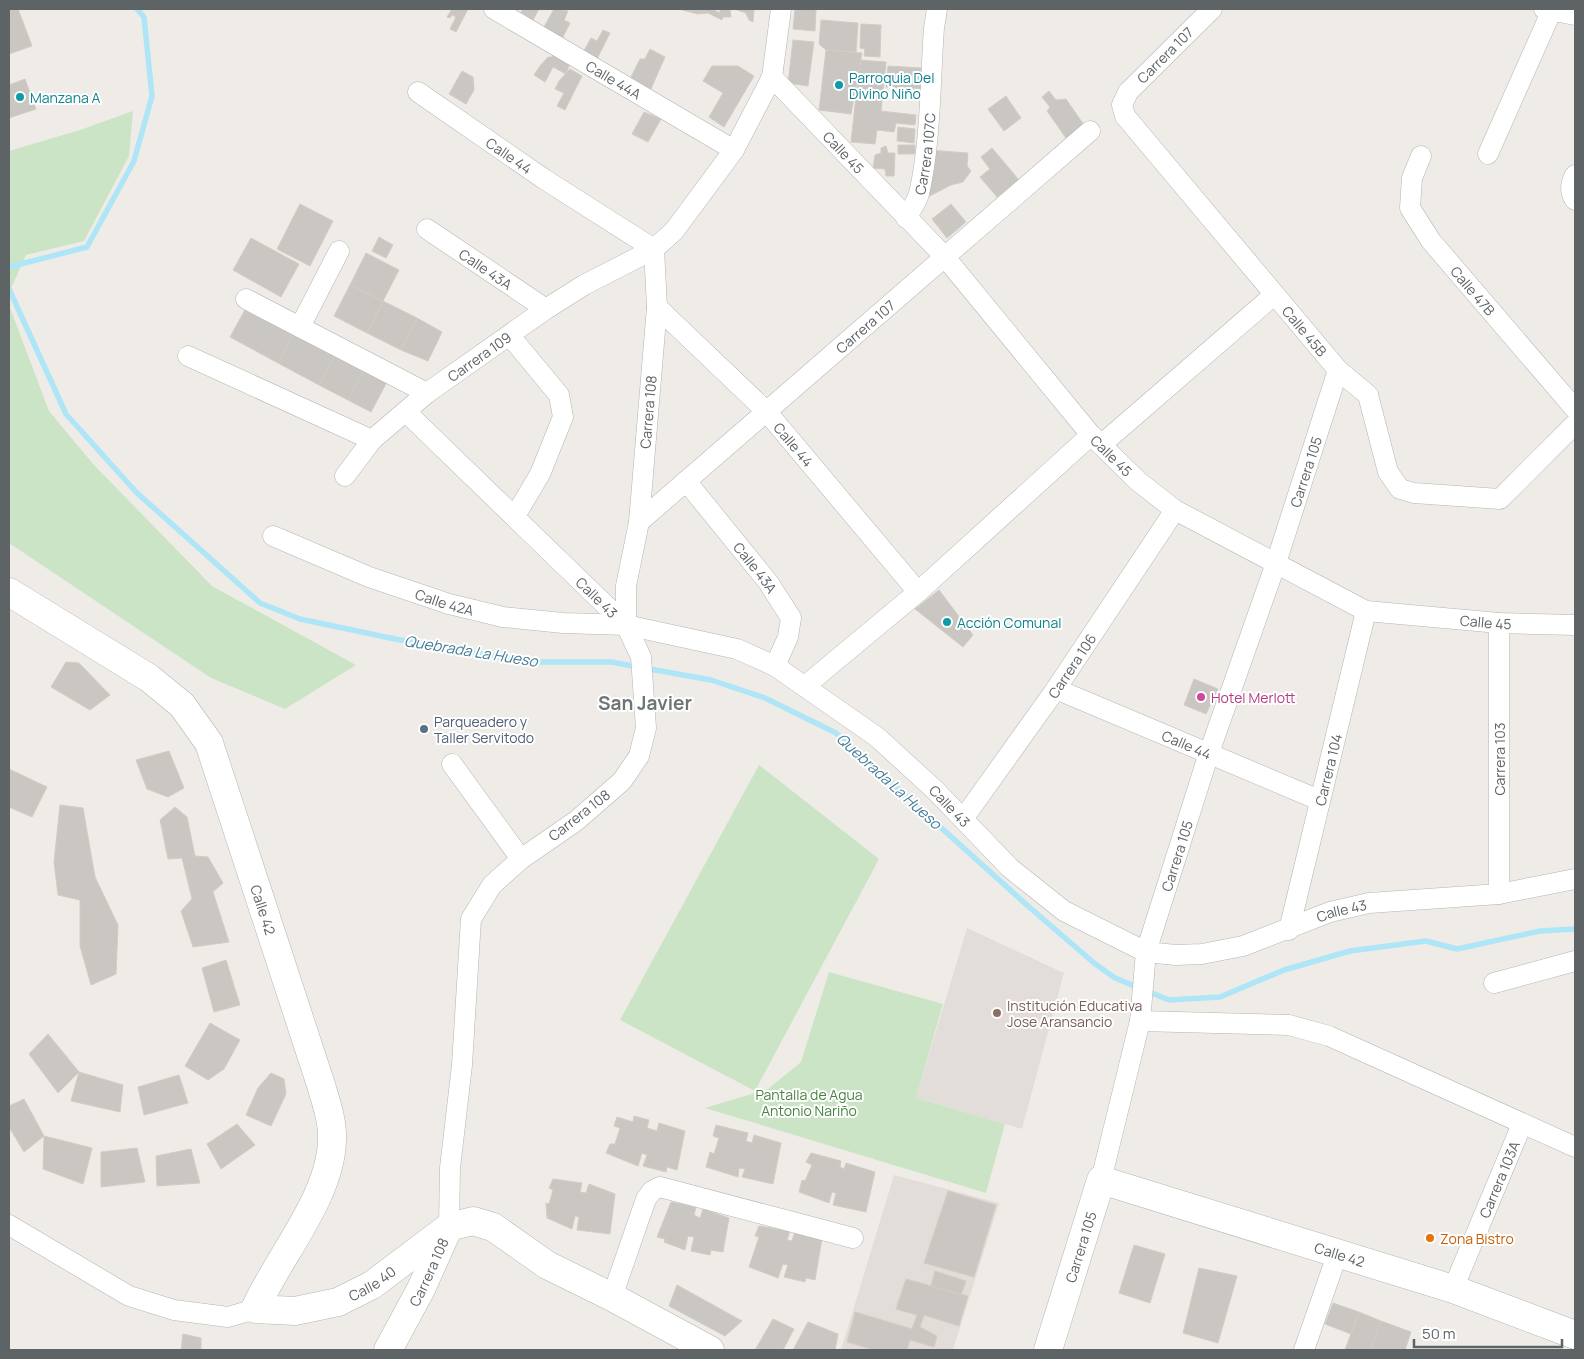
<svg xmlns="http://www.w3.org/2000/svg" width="1584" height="1359" font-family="Manrope,sans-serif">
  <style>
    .education { fill: #e2ddd8 }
    .green { fill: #cbe4c6 }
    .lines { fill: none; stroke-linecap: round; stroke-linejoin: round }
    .stream { stroke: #aee5f7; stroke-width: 5.5 }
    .building { fill: #cac7c3; stroke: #d3ccc5 }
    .street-casing { stroke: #b2b5b7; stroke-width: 21 }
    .secondary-casing { stroke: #b1b5b8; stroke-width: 29 }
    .street { stroke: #fff; stroke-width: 20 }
    .secondary { stroke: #fff; stroke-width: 28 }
    .culture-dot { fill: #0f9aa8; stroke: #fff; stroke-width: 2 }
    .hotel-dot { fill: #d1479c; stroke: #fff; stroke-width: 2 }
    .service-dot { fill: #5c6f8a; stroke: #fff; stroke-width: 2 }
    .education-dot { fill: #8d6e63; stroke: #fff; stroke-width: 2 }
    .food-dot { fill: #e8710a; stroke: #fff; stroke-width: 2 }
    .labels { text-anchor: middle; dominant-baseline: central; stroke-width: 4; stroke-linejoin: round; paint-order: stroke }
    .street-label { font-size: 14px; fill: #5e6365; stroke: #fff }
    .culture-label { font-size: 14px; fill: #0d838f; stroke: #fff; text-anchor: start }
    .hotel-label { font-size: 14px; fill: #b23c85; stroke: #fff; text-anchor: start }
    .service-label { font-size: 14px; fill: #4e5e75; stroke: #fff; text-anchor: start }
    .education-label { font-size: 14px; fill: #785e54; stroke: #fff; text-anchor: start }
    .park-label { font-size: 14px; fill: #48843e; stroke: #fff }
    .food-label { font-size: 14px; fill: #c56008; stroke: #fff; text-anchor: start }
    .water-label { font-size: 15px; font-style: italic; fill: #457c97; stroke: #fff }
    .district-label { font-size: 19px; font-weight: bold; fill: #6f7577; stroke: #fff }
  </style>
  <rect width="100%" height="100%" fill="#efece7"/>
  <!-- education -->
  <path class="education" d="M967,928L1064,973L1022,1129L916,1098Z
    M894,1175L999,1203L953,1350H841Z"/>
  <!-- green -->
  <path class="green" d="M133,111L129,156L84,241L26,255L9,293V151L80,130Z
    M9,305L49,411L94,465L212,586L356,665L285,709L211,678L9,543Z
    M759,765L879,859L755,1091L620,1020Z
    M829,972L943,1004L916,1098L1005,1124L986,1193L705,1108L768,1089L801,1062Z"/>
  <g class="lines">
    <!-- stream -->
    <path class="stream" d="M9,267L87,247L134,161L152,96L144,17L137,9
      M9,289L66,414L136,492L260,603L300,619L395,639L528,662H611L711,680L765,698L836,733L1028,906L1094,963L1115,978L1169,1000L1220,997L1284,970L1350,951L1426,941L1457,949L1540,931L1575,929"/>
  </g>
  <!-- building -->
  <path class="building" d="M9,9H18L32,46L9,54Z
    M452,9H468L456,32L450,29L456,17L452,15L450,18L447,17Z
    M523,9H539L533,20L521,12Z
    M554,9L568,11L564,20L570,23L561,41L544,27Z
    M712,9L720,13V9H730L731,17H723L722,20L708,13L698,14L682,10Z
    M734,9H754L753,22L749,20L746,13Z
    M795,9H816L815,31L793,29Z
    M821,20L858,23L856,52L826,50L819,44Z
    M861,24L881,25L880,57L864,56L865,49L860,48Z
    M603,30L610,33L595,63L581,56L591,38L597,41Z
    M793,40L814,42L808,86L788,83Z
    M650,49L665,57L650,91L629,81L640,59H645Z
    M826,50L862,53L851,114L819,110Z
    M554,51L572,58L566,74L553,67L545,82L534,75L540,66L548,57H552Z
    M860,60L886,62L881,111L916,115L915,125L896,123L894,132L877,130L875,144L851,142Z
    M712,66H738L754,76L724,127L709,117L723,93L703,81Z
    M888,66L922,68L921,89L886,87Z
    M570,69L582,76L565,110L557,106L564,93L555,89L559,81Z
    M462,71L473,77L474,90L466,104L449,94Z
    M25,79L36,109L9,118V85Z
    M1049,91L1056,100L1066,99L1084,125L1066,138L1047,111L1050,107L1042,97Z
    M1006,96L1021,118L1004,131L988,109Z
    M644,112L661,119L648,142L632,134Z
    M898,127L915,129L914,143L897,141Z
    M898,145H915V154H898Z
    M886,146L888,153H895L894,176H886L885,169L873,168L875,155L881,153V148Z
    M992,148L1019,180L997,197L980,177L990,169L981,157Z
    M928,150L968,153L967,166L971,171L963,182L951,185L924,199Z
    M300,204L333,221L310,266L277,249Z
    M951,204L966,222L947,238L932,219Z
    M379,237L393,245L386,258L372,251Z
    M251,238L299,264L281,297L233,270Z
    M366,253L399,270L383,301L350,285Z
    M350,285L383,301L367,333L334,316Z
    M383,301L417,318L401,350L367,333Z
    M246,308L294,333L278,363L230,337Z
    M417,318L442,332L428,361L401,350Z
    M294,333L335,355L319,385L278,363Z
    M335,355L364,370L348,400L319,385Z
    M364,370L387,382L371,412L348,400Z
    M939,590L973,635L963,647L915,609Z
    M66,662L79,663L110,695L90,710L51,687Z
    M1194,679L1218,689L1206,714L1184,705Z
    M169,751L184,788L168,797L147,789L136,760Z
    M9,769L47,787L32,817L9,807Z
    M60,805L83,808L95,877L118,925L116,974L91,985L80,946V900L58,895L54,862Z
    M175,807L187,817L195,856L208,857L223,883L213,892L229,942L193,947L181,911L192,899L182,858L168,859L160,820Z
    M226,960L240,1005L214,1012L202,968Z
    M210,1023L240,1040L224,1069L208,1080L185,1066Z
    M48,1034L79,1072L58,1093L29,1054Z
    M79,1072L123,1085L120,1112L71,1101Z
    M271,1073L284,1079L286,1094L271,1126L246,1115L258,1088Z
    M179,1075L188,1103L144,1115L138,1087Z
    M24,1099L44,1136L24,1152L9,1127V1106Z
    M634,1116L649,1120L647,1128L657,1131L659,1123L685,1131L677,1170L667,1167L666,1172L643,1166L647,1155L642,1153L638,1166L606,1153L610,1144H615L620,1128L614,1126L617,1117L633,1122Z
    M237,1124L255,1145L221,1169L207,1144Z
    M716,1125L748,1133L746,1141L752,1143L754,1135L781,1143L773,1184L742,1177L745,1169L739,1168L738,1177L706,1167L710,1152L714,1154L719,1138L713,1136Z
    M44,1136L92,1148L83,1184L43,1169Z
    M137,1148L145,1182L101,1187V1152Z
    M191,1149L200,1183L157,1186L156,1156Z
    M811,1153L841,1161L840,1167L844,1169L846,1163L875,1172L866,1212L833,1205L836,1193L832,1192L829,1203L799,1192L802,1180L805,1181L812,1165L806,1162Z
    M553,1179L582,1183L580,1192L586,1193L589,1184L615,1194L610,1234L577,1230L579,1217L575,1216L572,1229L547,1218L546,1203L549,1204L553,1190L549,1188Z
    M948,1191L996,1205L974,1277L924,1263Z
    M671,1202L696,1207L694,1215L700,1218L703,1209L729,1218L723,1252L711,1250L710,1255L691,1251L694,1237L688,1236L685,1250L664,1242L665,1239L657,1237Z
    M759,1226L790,1231L787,1240L792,1241L795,1231L822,1239L815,1280L806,1278L805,1282L784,1277L788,1265L783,1264L778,1278L749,1267L759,1237L755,1236Z
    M1134,1245L1165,1254L1150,1303L1119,1293Z
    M1199,1268L1237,1276L1218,1343L1183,1333Z
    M935,1271L966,1281L961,1295L931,1286Z
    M906,1279L968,1296L959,1326L924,1315L920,1327L937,1336L934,1347L910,1340L907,1350H874L847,1342L855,1312L912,1329L917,1315L896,1309Z
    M677,1285L742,1321L725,1336L669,1306Z
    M1333,1303L1359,1312L1351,1334L1325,1324Z
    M1359,1312L1381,1321L1370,1350H1345Z
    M773,1319L794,1329L783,1350H755Z
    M1381,1321L1411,1332L1405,1350H1370Z
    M808,1322L838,1334L835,1350H793Z
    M183,1334L201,1338V1350H181Z"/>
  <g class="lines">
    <!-- street casing -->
    <g class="street-casing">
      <g id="street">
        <path id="s1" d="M494,9L734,150"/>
        <path id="s2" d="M1212,9L1128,92L1122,105L1125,116L1338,370L1368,395L1388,472L1400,489L1414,493L1500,499L1575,424"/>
        <path d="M1544,9L1575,15"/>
        <path id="s3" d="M772,77L944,256L1091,435L1139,482L1175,510L1366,611L1499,623L1575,625"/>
        <path id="s4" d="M418,92L544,179L654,249L657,307L639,522L626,586V625L641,657L646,728L639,756L622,781L576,821L521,859L492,885L471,919L462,1065L450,1168L449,1227"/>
        <path d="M1488,154L1552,10"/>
        <path id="s5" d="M1421,156L1412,178L1410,208L1431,241L1575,409"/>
        <path d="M1575,175C1570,184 1569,191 1575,200"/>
        <path id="s6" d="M906,218C911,210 916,203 919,194C931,141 930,83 934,28L937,9"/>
        <path id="s7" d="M427,229L546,309"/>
        <path d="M246,299L427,393"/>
        <path id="s8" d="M657,307L766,411L918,592"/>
        <path d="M300,327L339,251"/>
        <path d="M510,336L559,395L563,417L540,474L515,516"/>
        <path d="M188,356L372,440"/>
        <path id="s9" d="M406,412L626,625L737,649L775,666L877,737L935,790L1010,868L1064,911L1146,952L1176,955L1202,954L1243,946L1330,912L1369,903L1499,894L1575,879"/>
        <path d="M1102,444L1274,295"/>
        <path id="s10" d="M345,476L372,440L427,393L546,309L584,285L654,249L674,231L734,150L772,77L781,9"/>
        <path id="s11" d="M686,481L768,582L791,618L788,637L775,666"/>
        <path id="s12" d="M639,522L1090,131"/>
        <path id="s13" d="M273,536L369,577L449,604L503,617L563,623L626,625"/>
        <path d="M805,686L918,592L1091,435"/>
        <path id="s14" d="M1056,689L1319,800"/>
        <path d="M452,764L521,859"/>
        <path id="s15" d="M963,819L1056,689L1175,510"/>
        <path d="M1499,894V623"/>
        <path id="s16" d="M1289,930L1366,611"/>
        <path d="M1494,983L1575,961"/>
        <path d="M1140,1021L1289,1025L1329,1036L1575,1147"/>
        <path id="s17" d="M1101,1180L1140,1021L1146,952L1209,753L1276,563L1338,370"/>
        <path d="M9,1225L129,1296L174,1310L228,1317L255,1309"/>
        <path id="s18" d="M1453,1289L1522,1124"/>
        <path d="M612,1297L646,1199L652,1191L660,1187L853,1238"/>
        <path d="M1304,1350L1337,1255"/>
      </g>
    </g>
    <!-- secondary casing -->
    <g class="secondary-casing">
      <g id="secondary">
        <path id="s19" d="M9,592L149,678L182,705L209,743L321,1085C326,1102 333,1122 332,1140C331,1197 278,1257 255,1309L295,1311L338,1302L372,1285L449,1227L473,1221L493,1227L547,1265L612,1297L710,1350"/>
        <path id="s20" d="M388,1350L421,1289L447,1231"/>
        <path id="s21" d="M1048,1350L1101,1180L1453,1289L1575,1335"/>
      </g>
    </g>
    <!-- street -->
    <use href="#street" class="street"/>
    <!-- secondary -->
    <use href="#secondary" class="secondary"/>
  </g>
  <!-- markers -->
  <g class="culture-dot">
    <circle cx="839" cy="85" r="5"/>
    <circle cx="20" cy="97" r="5"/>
    <circle cx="947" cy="622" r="5"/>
  </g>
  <circle class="hotel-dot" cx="1201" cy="697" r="5"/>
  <circle class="service-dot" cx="424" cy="729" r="5"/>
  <circle class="education-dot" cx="997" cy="1013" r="5"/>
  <circle class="food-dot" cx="1430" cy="1238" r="5"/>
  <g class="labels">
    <!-- street labels -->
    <g class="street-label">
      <text transform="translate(1165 55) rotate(-45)">Carrera 107</text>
      <text stroke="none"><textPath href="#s1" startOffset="139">Calle 44A</textPath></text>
      <text stroke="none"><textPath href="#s3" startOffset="104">Calle 45</textPath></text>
      <text stroke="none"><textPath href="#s6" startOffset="68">Carrera 107C</textPath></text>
      <text stroke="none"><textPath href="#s4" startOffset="111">Calle 44</textPath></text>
      <text stroke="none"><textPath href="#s7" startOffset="71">Calle 43A</textPath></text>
      <text stroke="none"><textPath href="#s5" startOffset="158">Calle 47B</textPath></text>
      <text stroke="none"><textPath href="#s12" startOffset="299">Carrera 107</textPath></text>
      <text stroke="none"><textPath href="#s2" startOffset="424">Calle 45B</textPath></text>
      <text stroke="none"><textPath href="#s10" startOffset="181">Carrera 109</textPath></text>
      <text transform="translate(648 412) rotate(-85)">Carrera 108</text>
      <text stroke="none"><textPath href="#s8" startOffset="194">Calle 44</textPath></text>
      <text stroke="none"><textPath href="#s3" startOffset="509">Calle 45</textPath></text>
      <text stroke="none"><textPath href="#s17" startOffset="739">Carrera 105</textPath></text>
      <text stroke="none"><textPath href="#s11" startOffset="111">Calle 43A</textPath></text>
      <text stroke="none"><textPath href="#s9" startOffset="266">Calle 43</textPath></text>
      <text stroke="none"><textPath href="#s13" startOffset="184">Calle 42A</textPath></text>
      <text stroke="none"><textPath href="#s3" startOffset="929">Calle 45</textPath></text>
      <text stroke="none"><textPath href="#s15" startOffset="188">Carrera 106</textPath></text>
      <text stroke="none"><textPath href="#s14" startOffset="142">Calle 44</textPath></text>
      <text transform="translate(1499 759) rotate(-90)">Carrera 103</text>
      <text stroke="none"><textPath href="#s16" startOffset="165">Carrera 104</textPath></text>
      <text stroke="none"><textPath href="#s9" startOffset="686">Calle 43</textPath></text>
      <text transform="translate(579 815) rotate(-38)">Carrera 108</text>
      <text stroke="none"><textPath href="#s17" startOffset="334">Carrera 105</textPath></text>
      <text stroke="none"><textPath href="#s19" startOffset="429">Calle 42</textPath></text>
      <text stroke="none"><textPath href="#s9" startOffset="1136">Calle 43</textPath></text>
      <text stroke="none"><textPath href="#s18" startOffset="119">Carrera 103A</textPath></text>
      <text stroke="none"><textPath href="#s21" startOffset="108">Carrera 105</textPath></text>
      <text stroke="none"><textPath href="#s21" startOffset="428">Calle 42</textPath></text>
      <text stroke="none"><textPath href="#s20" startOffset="88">Carrera 108</textPath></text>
      <text stroke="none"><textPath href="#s19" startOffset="980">Calle 40</textPath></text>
    </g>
    <!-- culture labels -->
    <g class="culture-label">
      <text x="849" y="77">Parroquia Del<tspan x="849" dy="16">Divino Niño</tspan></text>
      <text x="30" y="97">Manzana A</text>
      <text x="957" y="622">Acción Comunal</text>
    </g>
    <!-- hotel labels -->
    <g class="hotel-label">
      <text x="1211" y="697">Hotel Merlott</text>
    </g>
    <!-- service labels -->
    <g class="service-label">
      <text x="434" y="721">Parqueadero y<tspan x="434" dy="16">Taller Servitodo</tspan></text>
    </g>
    <!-- education labels -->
    <g class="education-label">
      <text x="1007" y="1005">Institución Educativa<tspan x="1007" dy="16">Jose Aransancio</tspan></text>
    </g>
    <!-- park labels -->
    <g class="park-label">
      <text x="809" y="1094">Pantalla de Agua<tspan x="809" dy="16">Antonio Nariño</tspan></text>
    </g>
    <!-- food labels -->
    <g class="food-label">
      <text x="1440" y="1238">Zona Bistro</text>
    </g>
    <!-- water labels -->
    <g class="water-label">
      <text transform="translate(471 651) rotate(9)">Quebrada La Hueso</text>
      <text transform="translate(889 781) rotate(42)">Quebrada La Hueso</text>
    </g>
    <!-- district labels -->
    <g class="district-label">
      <text x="645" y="703">San Javier</text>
    </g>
  </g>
  <!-- border -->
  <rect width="1584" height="1359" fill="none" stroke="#5e6365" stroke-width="20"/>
  <!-- scale -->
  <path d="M1414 1339v8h148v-8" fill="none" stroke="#5e6365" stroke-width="2.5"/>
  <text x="1422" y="1339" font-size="15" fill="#5e6365" stroke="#ffffff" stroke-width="4" paint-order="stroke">50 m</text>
</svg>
